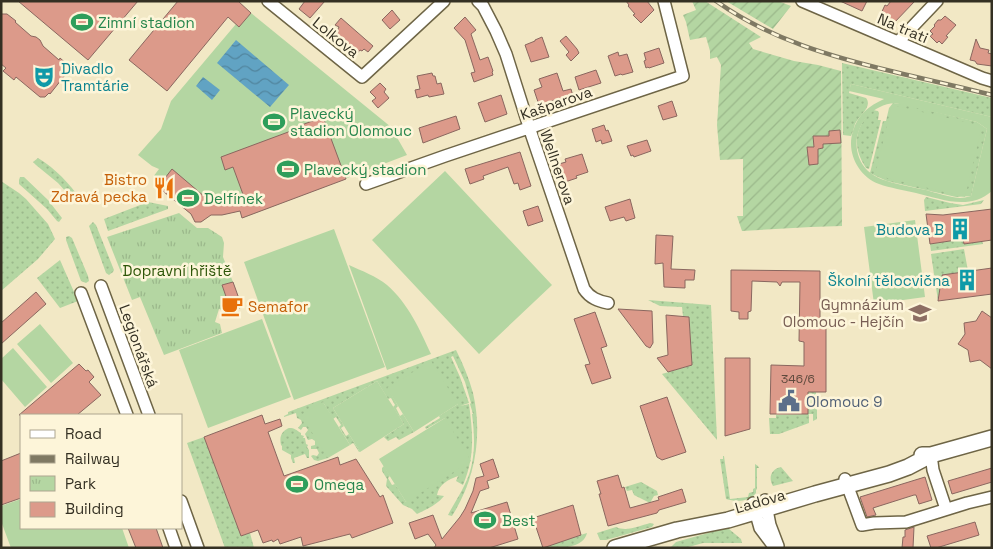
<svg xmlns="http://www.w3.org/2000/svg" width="993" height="549" font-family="'Space Grotesk',sans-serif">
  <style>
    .grass { fill: url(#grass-dots) }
    .park { fill: url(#park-tufts) }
    .garden { fill: url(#garden-furrows) }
    .pitch { fill: #b4d6a2; fill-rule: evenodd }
    .water { fill: url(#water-waves) }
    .building { fill: #dc9a8a; stroke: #8a675f }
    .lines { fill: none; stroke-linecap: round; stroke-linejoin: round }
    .minor-casing { stroke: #6e6546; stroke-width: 14 }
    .major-casing { stroke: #6e6546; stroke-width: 18 }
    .minor { stroke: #fff; stroke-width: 11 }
    .major { stroke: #fff; stroke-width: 15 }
    .rail-casing { stroke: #7f7963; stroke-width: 4.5 }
    .rail { stroke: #fdf5d9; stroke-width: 2.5; stroke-dasharray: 8; stroke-linecap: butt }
    .labels { text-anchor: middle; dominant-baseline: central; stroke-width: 5; stroke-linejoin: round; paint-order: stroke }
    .number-label { font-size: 12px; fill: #5e4a3d }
    .leisure-label { font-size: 15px; fill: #27864d; stroke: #fdf5d9; text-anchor: start }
    .street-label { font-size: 15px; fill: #343023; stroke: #fdf5d9 }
    .culture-label { font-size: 15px; fill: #0d838f; stroke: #fdf5d9; text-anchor: end }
    .food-label { font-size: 15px; fill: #c56008; stroke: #fdf5d9; text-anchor: end }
    .park-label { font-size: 15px; fill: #2c5507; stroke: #fdf5d9 }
    .education-label { font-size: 15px; fill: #785e54; stroke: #fdf5d9; text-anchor: end }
    .service-label { font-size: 15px; fill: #4e5e75; stroke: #fdf5d9; text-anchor: start }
  </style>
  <defs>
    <pattern id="grass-dots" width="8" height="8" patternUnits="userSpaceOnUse" patternTransform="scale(1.25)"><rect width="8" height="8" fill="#b4d6a2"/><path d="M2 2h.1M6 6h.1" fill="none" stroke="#9bb88b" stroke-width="1.8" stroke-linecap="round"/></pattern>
    <pattern id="park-tufts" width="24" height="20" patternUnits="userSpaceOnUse" patternTransform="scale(1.25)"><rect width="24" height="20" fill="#b4d6a2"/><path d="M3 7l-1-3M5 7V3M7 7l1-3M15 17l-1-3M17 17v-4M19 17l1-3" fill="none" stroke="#9bb88b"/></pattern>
    <pattern id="garden-furrows" width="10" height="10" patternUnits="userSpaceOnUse" patternTransform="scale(1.25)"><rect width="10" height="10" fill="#b4d6a2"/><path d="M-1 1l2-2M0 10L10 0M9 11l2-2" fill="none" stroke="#9bb88b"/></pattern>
    <pattern id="water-waves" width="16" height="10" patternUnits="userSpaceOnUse" patternTransform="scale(1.25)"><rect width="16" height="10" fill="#61a3c3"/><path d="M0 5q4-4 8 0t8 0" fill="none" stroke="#51859e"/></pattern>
  </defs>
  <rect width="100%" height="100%" fill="#f2e8c5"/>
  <!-- grass -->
  <path class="grass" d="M842,63L992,98V117L851,84L849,93L866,98C873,107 859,115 855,124C854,128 853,132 851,136L843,135Z
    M893,103L903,104L977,122L987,129L971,196L956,197L887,181L878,177L870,173L883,121H886L889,108Z
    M873,110L878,111L879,113L878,120H881L869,169L866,168C852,147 854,127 873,110Z
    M38,158C56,169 69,183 81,200L80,203L78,204L76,203L58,183L36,165L33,162Z
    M20,177H24L48,200L62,218L59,222L57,221L47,209L19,184V180Z
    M1,181L19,193L26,199L48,224L55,239L38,259L1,291Z
    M926,197L950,203L963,205L984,200L981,204L925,211L924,200Z
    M148,202L168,206V209L108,231L104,219Z
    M93,222L96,225L114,270L113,272L109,275L106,273L89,226Z
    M69,236L72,238L88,276L89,281L86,283L81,281L66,240V237Z
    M963,239L964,243L982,241L983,244L931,251L930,244Z
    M964,249L968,271L943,275L944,285L940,288L938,301L931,254Z
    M60,260L78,301L60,308L37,278Z
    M648,300L711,305L717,440L662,374L692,365L689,317L683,316L682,307L660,306Z
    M456,350C463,364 469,378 473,393C483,436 475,480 452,516L448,515C453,505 460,495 465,484C476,462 475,438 472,414H473L470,404L471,403L465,382L453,356L451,357L460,377L469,403L460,406L469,404C473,434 475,457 463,485L456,481L458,476C448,480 439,484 437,495L444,496C437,505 427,509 417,514L412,509L403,505L386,486L387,479L382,471V468L384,466L390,476L388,478L392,485L395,484L406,502L445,418L426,429L425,427L440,418L439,416L458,404L388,388L398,406L396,408L400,416L403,414L414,432L399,440L396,437L388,441L384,437L404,424L393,407L395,405L391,398L388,399L377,381L333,408L344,426L341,428L346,436L349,434L360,452H359L354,444L353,443L350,445L339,427L341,425L336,417L333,419L323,402L328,458L318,461L314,460L311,456L313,455L317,456L319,453L317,449H311V446L315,445V441L312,439L308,440L305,434L308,430L306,427H303L301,430L298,428L302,423L301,420L297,418L296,413L284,417V416L288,414V412Z
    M805,392H816V400L817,401V419L813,421V414H809V423L779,434H770L769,418H776V415L808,414V397Z
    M289,428C295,428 296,430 301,433V435L304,436L303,438H305L306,444L308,445L307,447L309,450V458H307L305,454L294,458L295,463H293L291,458V455L282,450V446L281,445C279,436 282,431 289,428Z
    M204,437L241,536L250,533L254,548H225L187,443Z
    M723,456H724L730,499L748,497L749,493L753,492V489L755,488V464L758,466L759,468H757V489L756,490V493C749,502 736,502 726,499L720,459H723Z
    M781,467L793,481L773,486C768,478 771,469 781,467Z
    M641,482L657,491L658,495L654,496L650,503L634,495L632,490L627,491L625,487Z
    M650,523L654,524L652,527L606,540H600L597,533L616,527C627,532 639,526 650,523Z
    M726,528L729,529L741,539L742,543H703L685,548H670L676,542Z
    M587,533C583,549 560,548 544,548L551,545V544Z"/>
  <!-- park -->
  <path class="park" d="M179,213L197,228H208L222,237L224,243L223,257L233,282L222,285L230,306L225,311L219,309L215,322L220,324L222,333L164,355L140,297L132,300L107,237Z"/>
  <!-- garden -->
  <path class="garden" d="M692,1H705L761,37L749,43L753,49L794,61L818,65L841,71L842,226L811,227L742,231L737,216H743V159L720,160L717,125L721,65L717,57L710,59V51L706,37L690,40L686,22L683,15L696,10Z
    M726,1H778L791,6L773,29Z"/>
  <!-- pitch -->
  <path class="pitch" d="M251,13L391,127L407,155L243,218L240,211L222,215H211L201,222H195L191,214L158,187L160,183L153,177L159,169L152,166L138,155L161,129L171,101L236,24L239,26Z
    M851,84L992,117V191C969,211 942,199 916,193C904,190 890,188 879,184C858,176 846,152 853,131C858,114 869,106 884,99L849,91ZM895,103L977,122L987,129L971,196C967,197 963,198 960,198C948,197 937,193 926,190C911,187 895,184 881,179C876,177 872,174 868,171C843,146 862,105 895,103Z
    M892,105L982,126L965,197L875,175Z
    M445,171L552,285L479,354L372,240Z
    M915,220L925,297L874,304L864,227Z
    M334,229L385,367L294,400L244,262Z
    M349,265C362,271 376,276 387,285C408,303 420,330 431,354L387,370Z
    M262,319L291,397L208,428L179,350Z
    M40,324L73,363L51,383L17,344Z
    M13,348L47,387L25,407L1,379V359Z
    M431,361L458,404L414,432L387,388Z
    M377,381L404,424L360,452L333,408Z
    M323,402L350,445L328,458L301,415Z
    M445,418L471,461L406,502L379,459Z
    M21,499V528H122L129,548H11L1,521V506Z"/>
  <!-- water -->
  <path class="water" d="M236,40L289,85L270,107L217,63Z
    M203,77L220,90L212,100L196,86Z"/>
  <!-- building -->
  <path class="building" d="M18,1H138L88,60Z
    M178,1H238L251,13L239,27L228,17L167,91L129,60Z
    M305,1H325L310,18L299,9Z
    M626,1H647L654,10L641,23L633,15L635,14L628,6L629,5Z
    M840,1H867L862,11Z
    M891,1H915L893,24L879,18L885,5L887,6Z
    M392,10L400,20L390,29L382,20Z
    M1,14H7L16,21L15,22L31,36L36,37L40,40L43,46L59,60L60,58L69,66V70L50,94L49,93L45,97H40L16,77L14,80L3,71L6,68L1,64Z
    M945,16L956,25L946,36L948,37L942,44L939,41L937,43L930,36L933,34L930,31L935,26L934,25L938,20H941Z
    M465,17L476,30L471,34L479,57L480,60L488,57L493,71L492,72L493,75L474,82L471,73L475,72L465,40L454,28Z
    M341,18L373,46L368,52L364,49L362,51L360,50L355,56L334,38L338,32L337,31L339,27L335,25Z
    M566,36L577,49L579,53L571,61L566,55L569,52L560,41Z
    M542,37L549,57L531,62L525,45L535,41V40Z
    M976,39L980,48L989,50L988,53L992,54V66L977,64L975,61L970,60Z
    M659,48L664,63L649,68L648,67L646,68L644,61L646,60L644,53Z
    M618,52L619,56L627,54L633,72L622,75L621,74L615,76L608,56Z
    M596,70L601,83L579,90L575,77Z
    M432,73L433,76H435L437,84L441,83L444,94L429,97L428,95L417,98L415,90L420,89L417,76Z
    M557,73L563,91L571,89L574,100L562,104L561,98L539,105L534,90L542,87L539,79Z
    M380,83L386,89L384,92L389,98L378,108L372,101L376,98L370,92Z
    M501,95L507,114L485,122L478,103Z
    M672,101L677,116L663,120L658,106Z
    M456,116L460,129L423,143L419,128Z
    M323,117L346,179L242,218L240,211L222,215H211L201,222H195L191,214L158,187L172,169L212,203L227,202L244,197L233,167L225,170L221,157L299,128V126Z
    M604,125L606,131L608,130L612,141L602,144L601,140L596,142L592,129Z
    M840,130L841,143L823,144V148L818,149V164L809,165L807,147H814L813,136H829V131Z
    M647,140L651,151L634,157L633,155L631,156L627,146Z
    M520,152L531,186L520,190L518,183L514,184L508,167L483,176L484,179L470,184L465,169Z
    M582,154L588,172L576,176L577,178L565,182L559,164L566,162L565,159Z
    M630,199L635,218L626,221L624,217L610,221L605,207Z
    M538,206L543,221L528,226L523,211Z
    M992,209V240L964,244L963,239L930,244L926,214L943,215Z
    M656,235L673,236L671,269L695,270L694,280H685V288L664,287L663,263L655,264Z
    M992,268V294L938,301L940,288L944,284L942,275Z
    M731,270L820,271V323H826V392H808V414H770L771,365L804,366V342L799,341L800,282H782L780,286L777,282L752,281L751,311L748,312V319H739V312L731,311Z
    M233,282L242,307L231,311L222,285Z
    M36,292L46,304L1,344V323Z
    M618,309L652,311L653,343L650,348L646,346Z
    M982,311L992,318V369L980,360L970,362L968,350L958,344L965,334L964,323L976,321Z
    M595,312L607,346L601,348L611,378L592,384L585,365L590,364L574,319Z
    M666,315L689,317L692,365L668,372L657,358L668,355Z
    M725,358H750V429L725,436Z
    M79,364L86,371L88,370L94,377L89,382L101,395L77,415H19Z
    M667,397L686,452L662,460L657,457L640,406Z
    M262,415L265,424L280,419L282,426L268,432L284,476L338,457L340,465L356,459L380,497L383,495L393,523L352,538L350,534L303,546L301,537L280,544L278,539L273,542L272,540L263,543L258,530L241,536L204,437Z
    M21,453V498L1,505V461Z
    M493,459L499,477L487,481L489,488L480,491L471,513L507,502L518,539L489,548H434L436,545L428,534L415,539L409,523L433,515L442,539L460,517L465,509L473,491L476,478L484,476L480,464Z
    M992,468V482L952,494L948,481Z
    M618,475L622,488L624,487L630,508L659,500L658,497L682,489L686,502L659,510L657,513L608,526L599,494H601L597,481Z
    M925,477L932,500L919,504L916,495H914L873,508L876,515L867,517L860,497Z
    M573,505L581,535L543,548L533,518Z
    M975,522L979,535L936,548H931L927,536Z
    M914,527L913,548H902L903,537H905V530Z
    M128,528H156L163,548H136Z"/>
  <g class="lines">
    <!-- minor casing -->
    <g class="minor-casing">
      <path id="minor" d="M268,1L362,77L444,1
        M478,1L483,6L496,31L506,54L532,136L584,289C590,298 598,301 608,303
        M802,1L982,78L992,81
        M898,42L937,1
        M366,184L445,156L683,76L664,1
        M101,286L149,415
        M81,293L127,415
        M931,455L933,470L946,509
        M845,479L862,525L874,523L906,522L967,503L992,497
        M765,500L770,525L778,546
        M181,501L198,548
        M753,503L760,528L775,548
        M169,528L176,548"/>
    </g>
    <!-- major casing -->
    <g class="major-casing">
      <path id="major" d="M922,455H931L992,438
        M615,548L677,530L728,520L815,494L889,474L908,467L931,455"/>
    </g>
    <!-- minor -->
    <use href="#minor" class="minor"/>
    <!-- major -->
    <use href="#major" class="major"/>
    <!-- rail casing -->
    <g class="rail-casing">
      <path id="rail" d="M716,1C769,39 832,57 895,72C928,80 960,87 992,95"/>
    </g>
    <!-- rail -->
    <use href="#rail" class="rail"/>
  </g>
  <!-- icons -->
  <defs>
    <g id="stadium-bare" transform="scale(1.725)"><path d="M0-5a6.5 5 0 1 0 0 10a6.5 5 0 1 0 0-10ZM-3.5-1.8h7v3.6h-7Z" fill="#2e9e5b" stroke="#fdf5d9" stroke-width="2.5" paint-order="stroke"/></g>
    <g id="theatre-bare" transform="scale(1.725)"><path d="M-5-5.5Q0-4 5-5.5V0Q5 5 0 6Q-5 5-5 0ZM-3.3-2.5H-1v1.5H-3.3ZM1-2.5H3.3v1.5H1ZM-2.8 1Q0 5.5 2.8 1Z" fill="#0f9aa8" stroke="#fdf5d9" stroke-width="2.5" paint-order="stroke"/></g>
    <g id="restaurant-bare" transform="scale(1.725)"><path d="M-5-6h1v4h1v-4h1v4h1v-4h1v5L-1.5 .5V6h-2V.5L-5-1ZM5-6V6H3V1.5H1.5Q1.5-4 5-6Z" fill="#e8710a" stroke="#fdf5d9" stroke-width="2.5" paint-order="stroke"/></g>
    <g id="building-bare" transform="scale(1.725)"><path d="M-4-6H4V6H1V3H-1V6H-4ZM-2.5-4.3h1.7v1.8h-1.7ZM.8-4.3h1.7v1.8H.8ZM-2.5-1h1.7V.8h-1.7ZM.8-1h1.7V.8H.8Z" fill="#0f9aa8" stroke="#fdf5d9" stroke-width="2.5" paint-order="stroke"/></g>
    <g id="cafe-bare" transform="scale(1.725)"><path d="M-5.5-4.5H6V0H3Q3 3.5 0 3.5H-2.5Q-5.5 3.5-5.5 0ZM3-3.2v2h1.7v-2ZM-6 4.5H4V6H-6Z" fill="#e8710a" stroke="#fdf5d9" stroke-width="2.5" paint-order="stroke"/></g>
    <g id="university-bare" transform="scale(1.725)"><path d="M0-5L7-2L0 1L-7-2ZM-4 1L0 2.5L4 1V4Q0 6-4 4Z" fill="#8d6e63" stroke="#fdf5d9" stroke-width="2.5" paint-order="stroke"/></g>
    <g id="civic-bare" transform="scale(1.725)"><path d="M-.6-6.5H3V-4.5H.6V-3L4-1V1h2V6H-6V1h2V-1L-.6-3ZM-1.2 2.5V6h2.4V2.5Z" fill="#5c6f8a" stroke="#fdf5d9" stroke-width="2.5" paint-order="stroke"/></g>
  </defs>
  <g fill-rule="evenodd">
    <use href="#stadium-bare" x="82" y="22"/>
    <use href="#theatre-bare" x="44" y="77"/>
    <use href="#stadium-bare" x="274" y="122"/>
    <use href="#stadium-bare" x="288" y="169"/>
    <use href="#restaurant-bare" x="164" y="188"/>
    <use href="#stadium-bare" x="188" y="198"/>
    <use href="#building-bare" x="960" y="229"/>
    <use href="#building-bare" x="967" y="280"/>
    <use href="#cafe-bare" x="232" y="306"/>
    <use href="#university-bare" x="920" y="313"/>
    <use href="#civic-bare" x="789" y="401"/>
    <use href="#stadium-bare" x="297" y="484"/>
    <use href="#stadium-bare" x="485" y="520"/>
  </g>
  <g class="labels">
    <!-- number labels -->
    <g class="number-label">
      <text x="798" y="379">346/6</text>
    </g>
    <!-- leisure labels -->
    <g class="leisure-label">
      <text x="98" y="22">Zimní stadion</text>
      <text x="290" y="113">Plavecký<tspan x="290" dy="17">stadion Olomouc</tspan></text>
      <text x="304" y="169">Plavecký stadion</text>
      <text x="204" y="198">Delfínek</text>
      <text x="314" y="484">Omega</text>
      <text x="502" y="520">Best</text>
    </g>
    <!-- street labels -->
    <g class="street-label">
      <text transform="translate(903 28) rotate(23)">Na trati</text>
      <text transform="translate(336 37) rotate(39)">Lolkova</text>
      <text transform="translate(556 103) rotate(-19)">Kašparova</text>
      <text transform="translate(558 167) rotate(71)">Wellnerova</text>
      <text transform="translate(139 346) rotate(70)">Legionářská</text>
      <text transform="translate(760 501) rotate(-16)">Ladova</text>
    </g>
    <!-- culture labels -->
    <g class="culture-label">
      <text x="61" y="68" text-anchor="start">Divadlo<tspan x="61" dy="17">Tramtárie</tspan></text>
      <text x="944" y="229">Budova B</text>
      <text x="950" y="280">Školní tělocvična</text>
    </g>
    <!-- food labels -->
    <g class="food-label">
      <text x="147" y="179">Bistro<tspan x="147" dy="17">Zdravá pecka</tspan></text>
      <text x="248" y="306" text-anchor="start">Semafor</text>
    </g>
    <!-- park labels -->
    <g class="park-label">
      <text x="177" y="270">Dopravní hřiště</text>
    </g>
    <!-- education labels -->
    <g class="education-label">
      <text x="904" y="304">Gymnázium<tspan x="904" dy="17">Olomouc - Hejčín</tspan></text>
    </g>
    <!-- service labels -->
    <g class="service-label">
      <text x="806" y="401">Olomouc 9</text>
    </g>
  </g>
  <!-- border -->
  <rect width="993" height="549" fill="none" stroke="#343023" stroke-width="5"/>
  <!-- legend -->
  <rect x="20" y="414" width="162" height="115" fill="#fdf5d9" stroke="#ada690"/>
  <rect x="30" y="430" width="25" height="8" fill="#ffffff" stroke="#ada690"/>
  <text x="65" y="439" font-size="15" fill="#343023">Road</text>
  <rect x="30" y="455" width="25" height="8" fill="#7f7963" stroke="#ada690"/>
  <text x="65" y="464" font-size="15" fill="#343023">Railway</text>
  <rect x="30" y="476" width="25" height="15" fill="url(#park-tufts)" stroke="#ada690"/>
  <text x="65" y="489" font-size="15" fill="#343023">Park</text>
  <rect x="30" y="502" width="25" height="15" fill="#dc9a8a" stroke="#ada690"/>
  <text x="65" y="514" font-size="15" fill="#343023">Building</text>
</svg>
